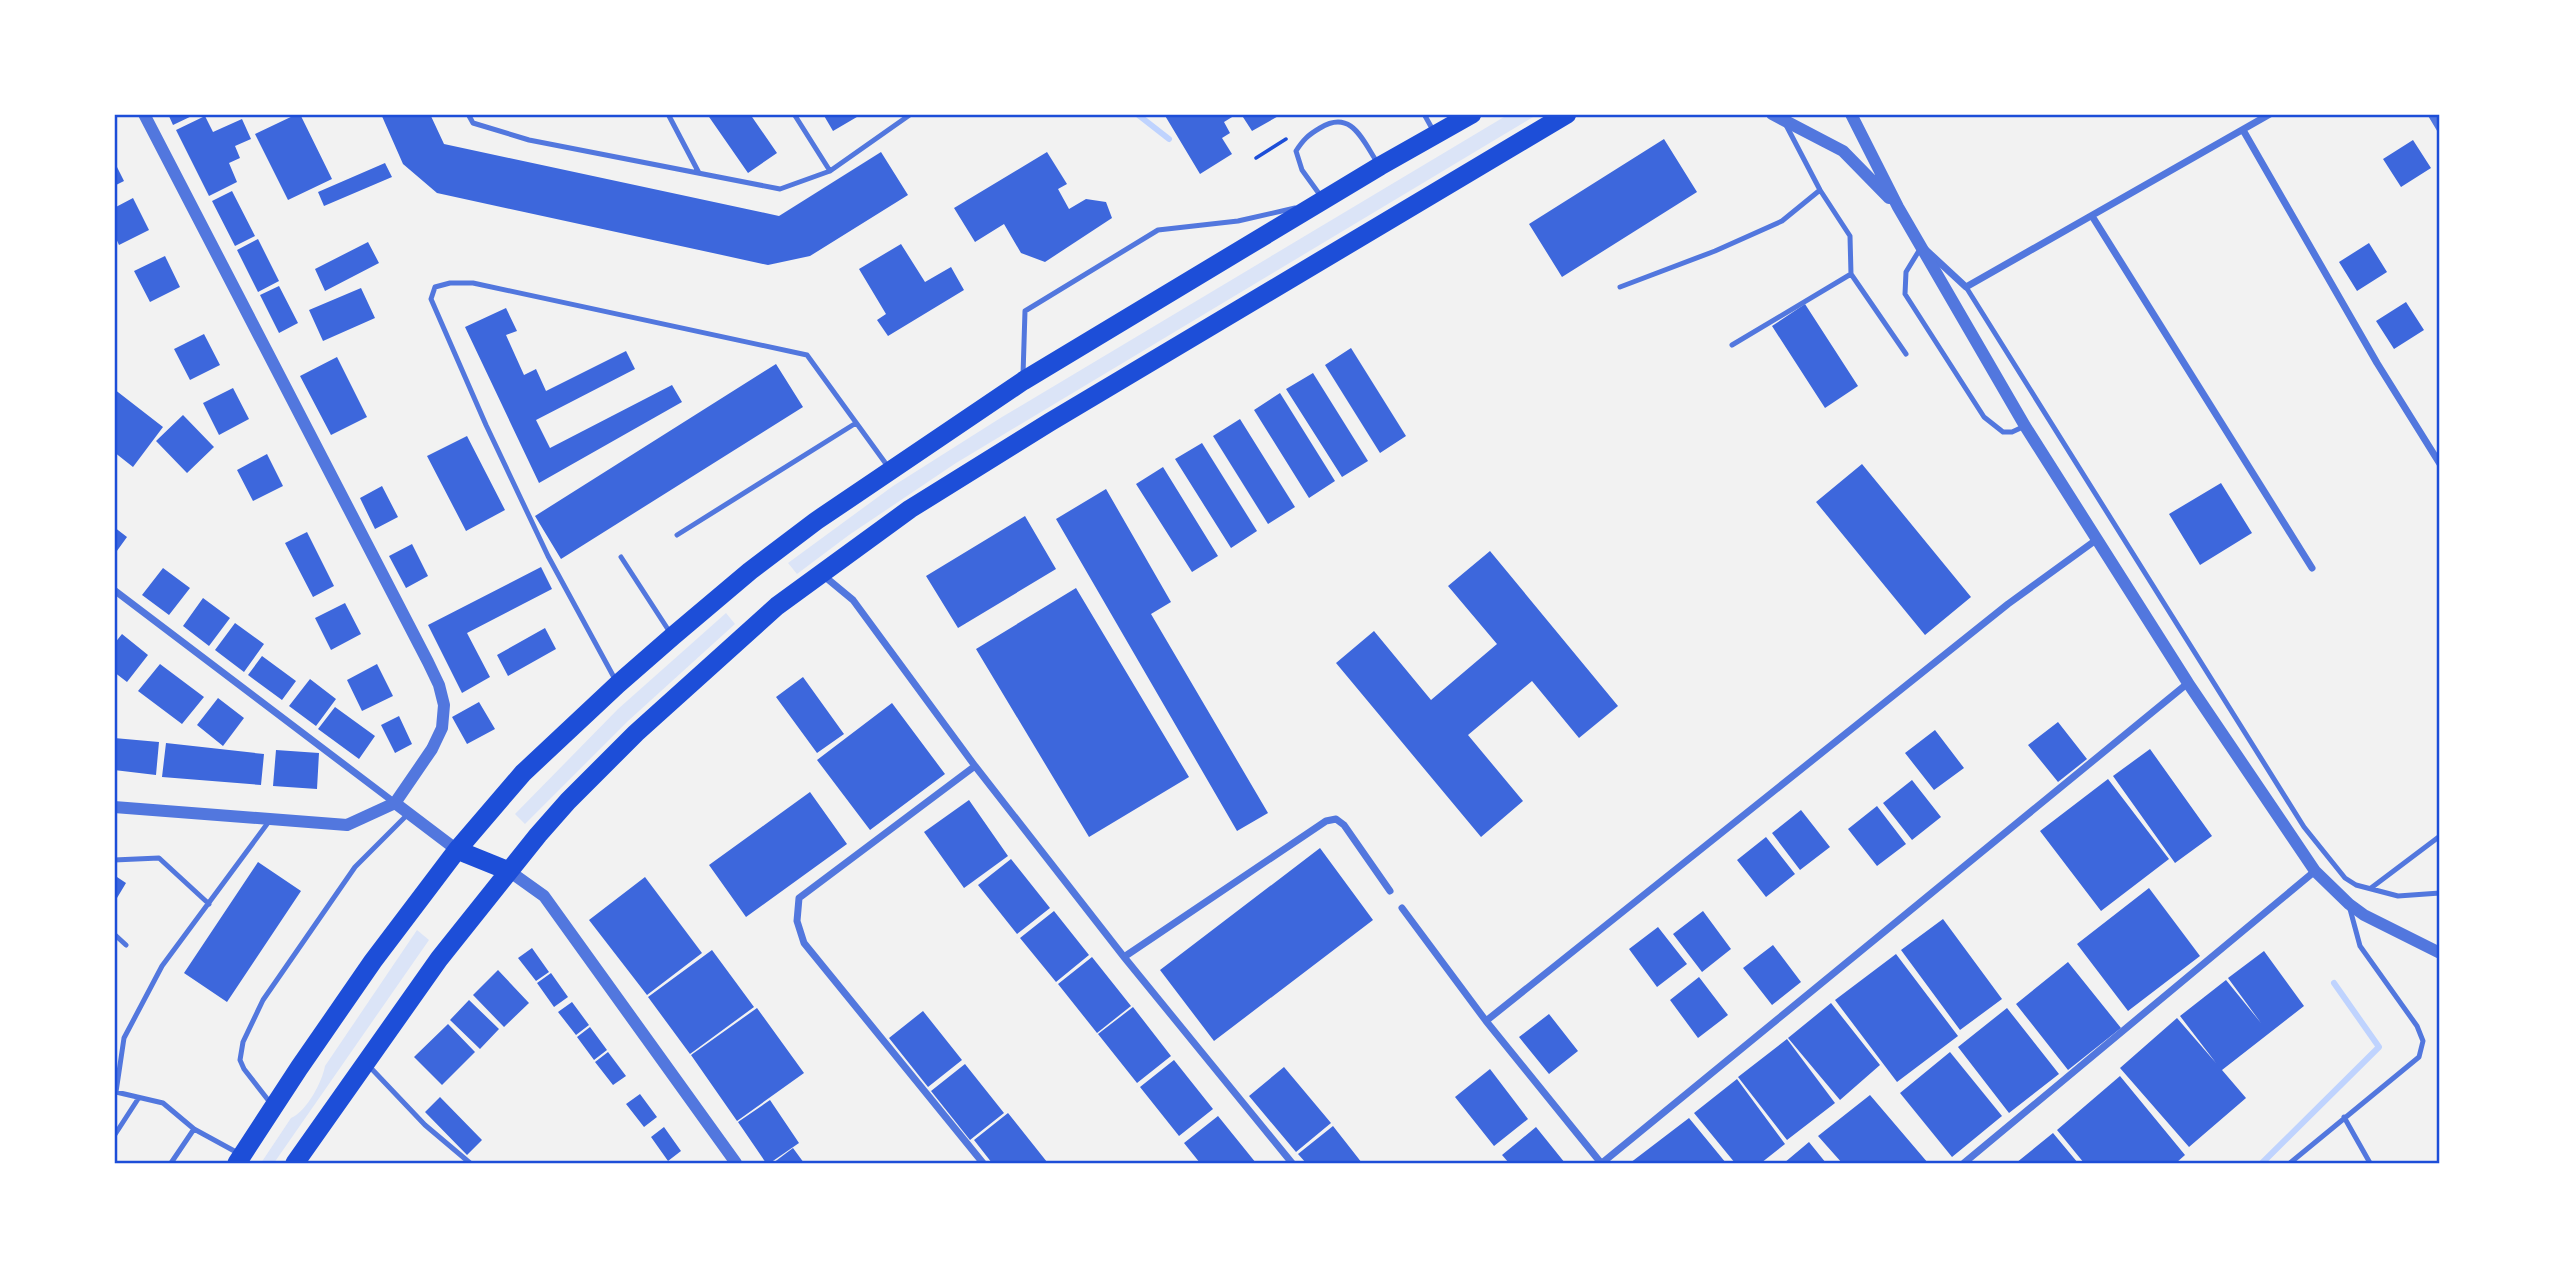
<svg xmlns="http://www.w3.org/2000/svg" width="2554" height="1277" font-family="'DejaVu Sans',sans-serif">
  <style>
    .green { fill: #dbe4f7 }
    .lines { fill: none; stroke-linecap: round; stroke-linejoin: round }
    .stream { stroke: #bfd3fe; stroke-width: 6 }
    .building { fill: #3d67dc }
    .path { stroke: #1d4ed8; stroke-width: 3.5 }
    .service { stroke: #5277de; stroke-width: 5 }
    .minor { stroke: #5277de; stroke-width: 7 }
    .tertiary { stroke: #5277de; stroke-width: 12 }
    .trunk { stroke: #1d4ed8; stroke-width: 19 }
    .neatline { fill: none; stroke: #1d4ed8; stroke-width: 2.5 }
  </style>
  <rect width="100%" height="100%" fill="#f2f2f2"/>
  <!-- green -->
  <path class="green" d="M1509,114H1538L956,463L849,535L797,574L788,563L893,486L1002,417Z
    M726,613L735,624L628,721L525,824L515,814L618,709Z
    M417,930L429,940L274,1163H261L291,1118C307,1111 322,1082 325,1066Z"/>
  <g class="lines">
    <!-- stream -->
    <path class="stream" d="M1137,114L1169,139
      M2262,1163L2379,1047L2334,983"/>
  </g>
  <!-- building -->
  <path class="building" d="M168,114H196L173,125Z
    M297,114H300L332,179L288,200L255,134Z
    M381,114H430L444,144L779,216L881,152L908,195L810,256L768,265L437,193L403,164Z
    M707,114H750L777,153L748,173Z
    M823,114H862L833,131Z
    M1164,114H1237L1224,122L1230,133L1222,138L1232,154L1200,174Z
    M1241,114H1282L1252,131Z
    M205,116L213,132L242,119L251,139L235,146L240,158L229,163L237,182L209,196L176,130Z
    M1664,139L1697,192L1562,277L1529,224Z
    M2413,140L2431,168L2401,187L2383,159Z
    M1047,152L1067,184L1058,189L1069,209L1086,199L1106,202L1112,218L1045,262L1021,253L1004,224L975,242L954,208Z
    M114,161L124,181L114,186Z
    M385,163L392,177L324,206L318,192Z
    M232,191L255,236L235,246L212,201Z
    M133,198L149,230L119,245L114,234V208Z
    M258,239L279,281L258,292L237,250Z
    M368,242L379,263L325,291L315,269Z
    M2369,243L2387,272L2357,291L2339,262Z
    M901,244L925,282L951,267L964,290L888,336L877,320L886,314L859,269Z
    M165,256L180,287L150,302L134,271Z
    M279,286L298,323L279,333L260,295Z
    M361,288L375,318L323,341L309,310Z
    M2406,302L2424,330L2394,349L2376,321Z
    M1805,304L1858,386L1825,408L1772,326Z
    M506,308L517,331L506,335L524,375L536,369L546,391L626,351L635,369L536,420L550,448L672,385L682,402L539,483L465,327Z
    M204,334L220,365L190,380L174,349Z
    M1351,348L1406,436L1380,453L1325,365Z
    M337,357L367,417L331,435L300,376Z
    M776,364L803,407L561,559L535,516Z
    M1313,373L1368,461L1342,477L1286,389Z
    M233,388L249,419L219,435L203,403Z
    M114,389L163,427L133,467L114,452Z
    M1280,393L1335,481L1309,498L1254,410Z
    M183,415L214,447L187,473L156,441Z
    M1240,419L1295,507L1268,524L1213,436Z
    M467,436L505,510L466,531L427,456Z
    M1202,443L1257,531L1231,548L1175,459Z
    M267,454L283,486L253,501L237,470Z
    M1862,464L1971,597L1925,635L1816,502Z
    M1163,467L1218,556L1192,572L1136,484Z
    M2221,483L2252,533L2200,565L2169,514Z
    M382,486L398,517L375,529L360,498Z
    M1106,489L1171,602L1151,614L1268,813L1237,831L1056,519Z
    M1025,516L1056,569L958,628L926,576Z
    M114,527L127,537L114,555Z
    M307,532L334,586L313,597L285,543Z
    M412,544L428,576L406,588L389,556Z
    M1490,551L1618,706L1579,738L1532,681L1468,735L1523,801L1481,837L1336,663L1374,631L1431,700L1497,644L1448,586Z
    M541,567L552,589L467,633L490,677L462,693L428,625Z
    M163,568L190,588L169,615L142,595Z
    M1076,588L1189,777L1089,837L976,649Z
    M203,598L230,618L209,646L183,626Z
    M345,603L361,634L331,650L315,618Z
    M235,623L264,644L244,672L215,650Z
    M545,628L556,649L508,676L497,655Z
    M122,634L148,655L127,682L114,672V644Z
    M262,656L296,681L282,700L248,675Z
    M160,664L204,697L182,724L138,691Z
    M377,664L393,696L362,711L347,680Z
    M803,677L844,734L817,753L776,697Z
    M310,679L336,699L316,726L289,706Z
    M218,698L244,718L223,746L197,725Z
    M479,702L495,729L467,744L452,717Z
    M892,703L945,774L870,830L817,760Z
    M335,707L375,736L359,759L318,729Z
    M399,716L412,744L395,753L381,725Z
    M2058,722L2087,759L2058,782L2028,745Z
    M1935,730L1964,768L1934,790L1905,753Z
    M114,738L159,742L156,775L114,770Z
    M166,743L264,754L261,785L162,777Z
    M2150,749L2212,836L2175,863L2113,776Z
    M276,750L319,753L317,789L273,786Z
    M2108,779L2169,859L2101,911L2040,831Z
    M1912,780L1941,817L1912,840L1883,803Z
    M810,792L847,844L746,917L709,865Z
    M969,800L1008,856L964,888L924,832Z
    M1877,806L1906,844L1877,866L1848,829Z
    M1801,810L1830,847L1800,870L1772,833Z
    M1766,837L1795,874L1766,897L1737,860Z
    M1320,848L1373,920L1214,1041L1160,970Z
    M1011,859L1050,908L1017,934L978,885Z
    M258,862L301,891L227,1002L184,973Z
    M114,875L126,883L114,903Z
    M645,877L702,953L647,995L589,920Z
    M2149,888L2200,956L2128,1011L2077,944Z
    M1054,911L1089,955L1056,982L1020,938Z
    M1703,911L1731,949L1702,972L1673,934Z
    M1943,919L2002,999L1960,1030L1901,950Z
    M1658,927L1687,964L1657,987L1629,949Z
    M1773,945L1801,982L1772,1005L1743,968Z
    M532,948L549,972L536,981L518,958Z
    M712,950L754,1007L690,1054L648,997Z
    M2264,951L2304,1006L2222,1070L2246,1098L2189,1147L2120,1068L2177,1018L2216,1063L2180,1016L2226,980L2261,1023L2228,978Z
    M1896,954L1958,1036L1897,1082L1835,1000Z
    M1092,957L1131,1006L1097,1033L1058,984Z
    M2068,962L2121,1028L2068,1070L2016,1004Z
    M498,970L529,1003L504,1027L473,995Z
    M551,973L568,997L554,1007L537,983Z
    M1699,977L1728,1015L1698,1038L1670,1000Z
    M469,1000L499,1029L480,1049L450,1020Z
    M572,1002L589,1025L576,1035L558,1012Z
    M1831,1003L1880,1065L1840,1100L1788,1038Z
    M1133,1007L1171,1056L1137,1083L1098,1034Z
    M757,1008L804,1073L737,1121L691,1055Z
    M2007,1008L2059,1074L2009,1113L1958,1047Z
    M923,1011L962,1060L928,1087L889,1038Z
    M1549,1014L1578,1051L1549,1074L1519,1037Z
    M448,1024L475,1052L442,1085L414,1057Z
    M590,1027L607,1050L594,1060L577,1037Z
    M1787,1039L1835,1103L1787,1140L1738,1077Z
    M608,1052L626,1076L613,1085L595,1062Z
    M1950,1052L2002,1116L1952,1157L1900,1093Z
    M1174,1060L1213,1109L1179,1136L1140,1087Z
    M965,1064L1004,1113L970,1140L931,1091Z
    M1284,1067L1331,1123L1296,1152L1249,1096Z
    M1490,1069L1528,1119L1494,1146L1455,1097Z
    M2120,1076L2185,1155L2176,1163H2084L2057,1130Z
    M1737,1079L1785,1144L1761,1163H1735L1694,1113Z
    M640,1094L657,1117L644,1127L626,1104Z
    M1870,1095L1928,1163H1842L1818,1136Z
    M440,1097L482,1140L467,1155L425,1112Z
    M770,1100L799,1143L770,1163H766L738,1122Z
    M1008,1113L1047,1162L1046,1163H992L974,1140Z
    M1218,1116L1256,1163H1200L1184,1143Z
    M1689,1118L1726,1163H1630Z
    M1333,1126L1362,1163H1306L1298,1154Z
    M664,1127L681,1151L668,1161L651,1137Z
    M1536,1127L1565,1163H1509L1502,1155Z
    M2053,1133L2078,1163H2016Z
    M1809,1142L1826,1163H1784Z
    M793,1148L804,1163H773Z"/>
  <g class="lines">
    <!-- path -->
    <path class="path" d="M1256,158L1286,139"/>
    <!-- service -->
    <path class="service" d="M468,114L473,123L529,140L780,189L830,171L911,114
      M668,114L699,173
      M794,114L830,171
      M1424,114L1434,132
      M1786,125L1820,190L1850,236L1851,274L1906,354
      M1320,195L1302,170L1296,151C1303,140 1308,135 1320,128C1351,109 1362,139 1377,162
      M1920,249L1906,272L1905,294L1984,417L2003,432H2012L2025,426
      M1620,287L1715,251L1782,221L1820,190
      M1966,287L2304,827L2345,878L2356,885L2398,896L2440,893
      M1732,345L1851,274
      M1023,375L1025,311L1158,230L1238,221L1295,208
      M677,535L856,423
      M621,557L671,634
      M616,681L548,556L486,425L431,299L435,287L450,283H473L807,355L889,468
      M114,860L159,858L209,904
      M2371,888L2440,836
      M114,934L126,945
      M368,1065L425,1125L470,1163
      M272,1105L244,1069L240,1060L243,1042L263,1000L355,867L409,813
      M2344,1117L2370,1163
      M194,1129L163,1103L116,1092L124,1038L162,966L270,820
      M114,1136L138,1099
      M171,1163L194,1129L238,1153
      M2290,1163L2419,1057L2423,1041L2417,1026L2360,946L2350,909"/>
    <!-- minor -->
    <path class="minor" d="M2431,114L2440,129
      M2243,130L2377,363L2440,464
      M2092,216L2312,568
      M1926,250L1966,287L2270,114
      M824,576L853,600L975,766L1124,957L1292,1163
      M114,590L395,803
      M975,766L799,898L797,921L804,943L983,1163
      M1402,908L1486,1021L1601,1163
      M1124,957L1326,821L1336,819L1344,825L1390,891
      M1486,1021L2008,604L2096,540
      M1602,1163L2188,683
      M1964,1163L2315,871"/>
    <!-- tertiary -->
    <path class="tertiary" d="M1772,114L1843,151L1889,198
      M1851,114L1898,207L2025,426L2188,683L2315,871L2349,904L2364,915L2440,953
      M395,803L457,850
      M114,807L347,825L395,803L432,749L442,728L444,705L439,685L428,662L144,114
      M509,871L544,896L736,1163"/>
    <!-- trunk -->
    <path class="trunk" d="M457,850L509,871
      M237,1163L299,1068L373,961L457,850L523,773L618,684L673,636L750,571L816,521L1023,381L1380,166L1472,114
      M295,1163L439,959L538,835L568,801L636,733L777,606L910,509L1050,422L1567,114"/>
  </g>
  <!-- border -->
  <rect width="2554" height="1277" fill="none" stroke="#ffffff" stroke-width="231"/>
  <rect x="116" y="116" width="2322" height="1046" class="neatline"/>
</svg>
